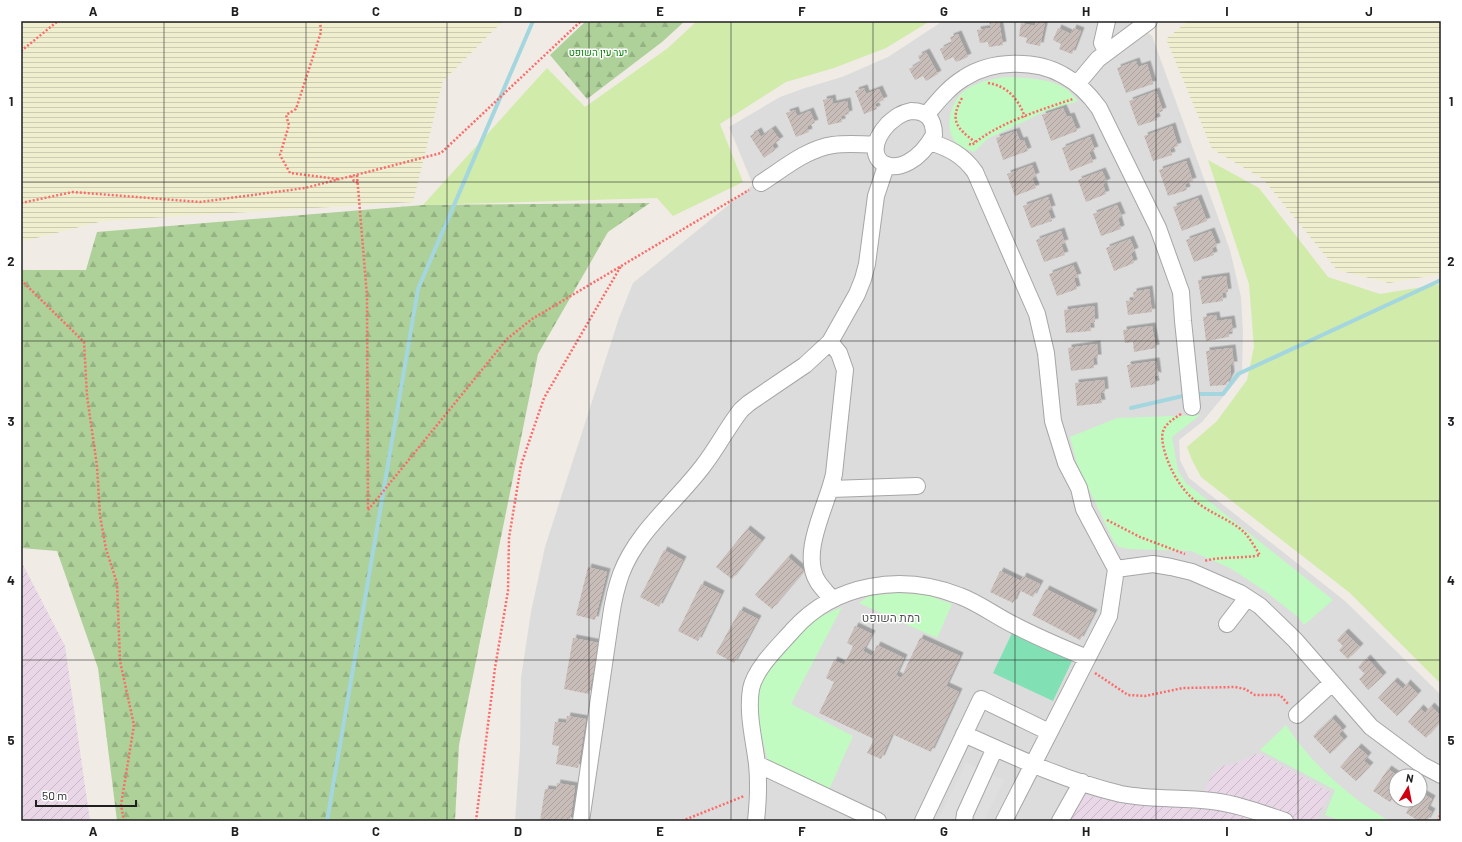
<svg xmlns="http://www.w3.org/2000/svg" width="1462" height="842" font-family="Barlow,Heebo,sans-serif">
  <style>
    .residential { fill: #dddcdc; fill-rule: evenodd }
    .industrial { fill: url(#industrial-furrows) }
    .farmland { fill: url(#farmland-rules) }
    .grass { fill: #d0ebaa }
    .forest { fill: url(#forest-firs) }
    .park { fill: #c1fbc1 }
    .pitch { fill: #81e1b4 }
    .parking { fill: #dfdfdf }
    .lines { fill: none; stroke-linecap: round; stroke-linejoin: round }
    .stream { stroke: #a4d6df; stroke-width: 4 }
    .building { fill: url(#building-hatch); filter: url(#shadow) }
    .minor-casing { stroke: #a6a6a6; stroke-width: 18 }
    .path { stroke: #fd6b69; stroke-width: 2.5; stroke-dasharray: 2 2; stroke-linecap: butt }
    .minor { stroke: #fff; stroke-width: 16 }
    .grid { fill: none; stroke: #1f1f1f; stroke-width: 1; stroke-opacity: 0.55 }
    .labels { text-anchor: middle; dominant-baseline: central; stroke-width: 3; stroke-linejoin: round; paint-order: stroke }
    .park-label { font-size: 10px; fill: #098109; stroke: #fff }
    .quarter-label { font-size: 12px; fill: #525252; stroke: #fff }
    .neatline { fill: none; stroke: #1f1f1f; stroke-width: 1.5 }
    .grid-label { font-size: 13px; text-anchor: middle; font-weight: bold; fill: #1f1f1f }
  </style>
  <defs>
    <pattern id="industrial-furrows" width="10" height="10" patternUnits="userSpaceOnUse"><rect width="10" height="10" fill="#e9d7e7"/><path d="M-1 1l2-2M0 10L10 0M9 11l2-2" fill="none" stroke="#c7b8c6"/></pattern>
    <pattern id="farmland-rules" width="6" height="5" patternUnits="userSpaceOnUse"><rect width="6" height="5" fill="#efefd0"/><path d="M0 2.5h6" fill="none" stroke="#ccccb2"/></pattern>
    <pattern id="forest-firs" width="22" height="20" patternUnits="userSpaceOnUse"><rect width="22" height="20" fill="#aed099"/><path d="M5 1l3.5 6h-7zM16 11l3.5 6h-7z" fill="#95b283"/></pattern>
    <pattern id="building-hatch" width="6" height="6" patternUnits="userSpaceOnUse"><rect width="6" height="6" fill="#c8bdb8"/><path d="M-1 1l2-2M0 6l6-6M5 7l2-2" fill="none" stroke="#aba29e"/></pattern>
    <filter id="shadow"><feDropShadow dx="3.5" dy="-3.5" stdDeviation="0" flood-color="#0004"/></filter>
  </defs>
  <rect width="100%" height="100%" fill="#f0ebe5"/>
  <!-- residential -->
  <path class="residential" d="M943,21H1133L1152,36L1230,250L1241,297L1243,332L1242,374L1202,422L1179,440L1180,460L1189,478L1345,601L1441,695V821H515L520,749L521,678L531,612L545,547L619,318L633,283L753,185L729,127L780,97L805,88L842,77L888,57ZM1396,776H1420V800H1396Z"/>
  <!-- industrial -->
  <path class="industrial" d="M21,561L65,646L90,821H21Z
    M1258,753L1330,792L1316,821H1068L1083,795L1147,805H1199L1212,774L1222,766L1237,763Z"/>
  <!-- farmland -->
  <path class="farmland" d="M21,21H503L443,81L413,202L103,221L21,242Z
    M1188,21H1441V274L1389,283L1337,270L1263,179L1212,149L1166,39Z"/>
  <!-- grass -->
  <path class="grass" d="M697,21H930L886,48L834,68L786,82L720,124L743,182L673,216L657,198L423,205L547,68L585,107L668,48Z
    M1208,160L1259,188L1328,277L1380,294L1441,284V684L1350,593L1201,477L1192,460L1187,447L1217,421L1247,380L1254,347L1249,284Z"/>
  <!-- forest -->
  <path class="forest" d="M586,21H685L662,42L587,99L550,55Z
    M650,203L608,232L538,354L459,745L455,821H117L98,668L57,551L21,548V270H86L97,232L423,205Z"/>
  <!-- park -->
  <path class="park" d="M1007,77C1025,78 1049,78 1065,88C1070,91 1074,97 1078,101L1046,111L987,139L974,152C969,150 963,148 959,145C943,134 949,104 963,92C975,82 991,79 1007,77Z
    M1200,415L1172,437L1178,471L1186,483L1333,600L1304,625L1298,617L1265,591L1230,568L1191,551L1129,549L1119,547L1114,542L1077,464L1070,437L1117,418Z
    M897,593L927,595L952,604L937,638L859,603L869,596Z
    M842,607L791,704L853,736L828,792L768,761C764,744 756,718 757,701C760,671 794,637 817,619C824,614 834,611 842,607Z
    M1286,725C1312,765 1348,796 1389,821H1342L1325,815L1335,790L1260,750Z"/>
  <!-- pitch -->
  <path class="pitch" d="M1012,633L1072,661L1053,701L993,673Z"/>
  <!-- parking -->
  <path class="parking" d="M966,762L1004,780L984,821H937Z"/>
  <g class="lines">
    <!-- stream -->
    <path class="stream" d="M1194,394H1223L1238,374L1441,280
      M1131,408L1187,395
      M327,821L418,289L533,21"/>
  </g>
  <!-- building -->
  <path class="building" d="M999,21L1003,45L989,47L988,42L980,43L977,30L991,28L989,22Z
    M1036,21L1045,22L1040,46L1026,43L1027,38L1019,36L1021,23L1035,26Z
    M1058,28L1071,34L1073,28L1081,31L1072,54L1059,49L1061,44L1053,40Z
    M958,34L968,57L956,62L953,57L945,61L940,49L952,43L950,37Z
    M926,52L938,74L926,81L923,76L915,80L909,69L921,62L918,56Z
    M1136,61L1138,67L1147,64L1153,84L1126,93L1117,68Z
    M864,88L866,94L879,89L884,100L875,104L877,109L864,114L855,91Z
    M1156,91L1163,111L1155,114L1157,120L1138,126L1129,101Z
    M832,98L833,104L847,101L849,114L841,116L842,122L828,125L823,100Z
    M1063,108L1067,117L1071,116L1077,131L1051,141L1042,115Z
    M795,110L797,116L810,111L815,123L807,126L809,132L796,137L786,113Z
    M1172,126L1178,146L1170,149L1172,155L1153,161L1144,136Z
    M772,129L780,140L772,145L775,150L764,158L750,136L758,131L761,137Z
    M1016,131L1020,141L1024,140L1028,151L1003,160L996,138Z
    M1090,137L1095,150L1089,152L1093,162L1070,171L1062,148Z
    M1186,161L1193,181L1185,184L1187,190L1168,196L1159,170Z
    M1032,165L1036,176L1032,178L1036,188L1015,196L1007,174Z
    M1102,171L1107,182L1103,184L1106,194L1086,202L1078,180Z
    M1048,197L1052,209L1048,210L1052,221L1031,228L1023,206Z
    M1198,198L1207,221L1182,231L1173,207Z
    M1117,205L1122,217L1118,218L1121,229L1101,236L1093,214Z
    M1061,231L1065,243L1061,244L1065,255L1044,262L1036,240Z
    M1211,231L1217,246L1212,248L1214,255L1194,262L1186,240Z
    M1130,239L1135,251L1131,253L1134,263L1114,271L1106,248Z
    M1073,265L1078,277L1074,278L1077,289L1057,296L1049,274Z
    M1226,276L1228,292L1222,293L1223,301L1202,304L1198,280Z
    M1149,289L1152,312L1128,315L1126,301L1134,300L1133,292Z
    M1094,306L1095,322L1090,323L1091,331L1066,333L1064,310Z
    M1216,315L1217,321L1231,319L1233,331L1229,332V337L1206,341L1203,317Z
    M1152,326L1156,348L1134,352L1133,342L1125,343L1123,330Z
    M1097,344L1098,358H1093L1094,368L1071,371L1068,348Z
    M1232,348L1234,365H1230L1231,375L1226,385L1210,386L1206,351Z
    M1156,361L1158,376L1154,375L1156,384L1131,388L1127,365Z
    M1104,380L1105,392L1100,393L1102,403L1077,406L1075,383Z
    M747,529L762,541L732,579L716,567Z
    M664,550L683,560L659,607L640,597Z
    M788,557L804,571L772,609L755,595Z
    M588,567L607,572L595,620L576,615Z
    M1000,571L1021,581L1023,576L1040,584L1033,597L1019,590L1013,603L990,592Z
    M701,584L721,594L698,641L678,631Z
    M1046,589L1094,613L1080,640L1032,615Z
    M740,610L758,619L734,663L716,653Z
    M855,626L872,634L863,651L872,656L877,645L904,658L896,675L901,678L920,638L960,656L946,686L959,692L931,752L892,734L881,759L867,753L874,739L819,713L834,682L826,678L834,660L844,665L853,646L847,643Z
    M1345,632L1360,647L1348,659L1339,650L1343,646L1337,640Z
    M573,638L599,643L589,694L564,689Z
    M1367,658L1383,676L1368,690L1359,679L1365,674L1358,667Z
    M1394,681L1403,689L1407,683L1418,694L1397,716L1378,698Z
    M1431,706L1441,716V721L1426,738L1408,722L1420,708L1425,713Z
    M567,716L586,719L578,768L556,764L559,746L552,745L555,722L566,723Z
    M1332,718L1343,730L1339,734L1344,740L1330,754L1313,736Z
    M1358,747L1368,756L1364,761L1370,766L1356,781L1340,767Z
    M1388,769L1398,776H1396V783L1393,787L1396,789V794L1390,802L1373,791Z
    M557,783L575,786L570,821H540L545,789L556,790Z
    M1420,792L1432,799L1427,809L1432,812L1427,821H1419L1406,813L1413,800H1420Z"/>
  <g class="lines">
    <!-- minor casing -->
    <g class="minor-casing">
      <path id="minor" d="M1107,21L1102,43L1107,52
        M1077,84L1098,59L1149,21
        M911,111C927,111 934,119 934,135C903,190 852,163 888,124C896,117 901,113 911,111Z
        M927,114C938,101 949,87 964,78C991,60 1035,59 1063,75C1078,83 1089,94 1099,108L1158,228L1181,292L1183,321L1192,407
        M930,142C949,148 963,155 975,172L1037,314L1046,353L1053,421L1066,463L1079,488L1084,509L1116,569L1109,616L1004,821
        M761,183C783,169 806,149 833,145C847,143 862,144 876,145
        M830,342L839,353L845,370L834,474C828,504 799,553 818,582C822,588 827,593 832,599
        M831,489L917,486
        M1116,569L1153,564L1171,567L1192,572L1240,593L1260,606L1295,640L1371,727L1422,765L1441,775
        M1227,624L1247,598
        M1297,715L1332,683
        M964,734C1015,757 1066,781 1121,794C1151,800 1182,797 1212,801C1237,804 1261,813 1285,821
        M757,764L878,821
        M581,821L611,616C613,602 616,588 621,574C637,531 676,502 703,466C717,448 727,428 741,410L749,403L805,365L830,342L857,294L863,279L867,264L876,196L886,166
        M756,821C758,802 759,783 757,764C754,739 747,714 751,689C755,668 780,645 793,630C835,583 902,573 960,596C979,603 997,617 1016,626C1039,638 1063,648 1087,658
        M923,821L981,699L1049,732
        M964,821L965,814L995,748
        M1060,821L1082,782"/>
    </g>
    <!-- path -->
    <path class="path" d="M320,21L321,32L296,109L286,115L289,125L280,155L290,173L338,179
      M21,51L58,21
      M988,83C1008,86 1018,99 1025,117
      M962,98C949,121 957,128 975,142
      M969,144L972,145C998,123 1040,110 1073,99
      M357,175L367,296L368,510
      M351,176L354,181L358,183
      M21,203L73,192L200,202L305,188L441,153L581,21
      M21,280L84,342L87,396L97,466L100,516L106,549L117,583L120,661L134,725L121,805L124,821
      M1181,414C1162,426 1159,431 1165,453C1172,475 1185,496 1205,508C1218,516 1233,522 1244,532C1250,538 1255,548 1260,555C1241,559 1222,556 1204,561
      M368,510L507,339L532,319L749,190
      M1107,520L1140,537L1185,554
      M1095,673L1128,695L1145,696L1183,688L1235,687L1245,689L1255,695H1280L1289,705
      M476,821L495,668L508,591L509,538L521,465L544,398L621,266
      M682,821L744,796
      M1438,821L1441,812"/>
    <!-- minor -->
    <use href="#minor" class="minor"/>
  </g>
  <!-- grid -->
  <path class="grid" d="M164,21V821M306,21V821M447,21V821M589,21V821M731,21V821M873,21V821M1015,21V821M1156,21V821M1298,21V821M21,182H1441M21,341H1441M21,501H1441M21,660H1441"/>
  <g class="labels">
    <!-- park labels -->
    <g class="park-label">
      <text x="598" y="52">יער עין השופט</text>
    </g>
    <!-- quarter labels -->
    <g class="quarter-label">
      <text x="891" y="617">רמת השופט</text>
    </g>
  </g>
  <!-- border -->
  <rect width="1462" height="842" fill="none" stroke="#ffffff" stroke-width="44"/>
  <!-- north arrow -->
  <g transform="translate(1408 788) rotate(10)"><circle r="19" fill="#ffffff" stroke="#a5a5a5"/>
  <path d="M0-3L7 15L0 10L-7 15Z" fill="#ce0012"/>
  <text y="-6" font-size="11" font-weight="bold" text-anchor="middle" fill="#1f1f1f">N</text>
  </g>
  <!-- scale -->
  <path d="M36 800v6h100v-6" fill="none" stroke="#1f1f1f" stroke-width="2"/>
  <text x="42" y="800" font-size="12" fill="#1f1f1f" stroke="#ffffff" stroke-width="3" paint-order="stroke">50 m</text>
  <rect x="22" y="22" width="1418" height="798" class="neatline"/>
  <g class="grid-label">
    <text x="93" y="16">A</text>
    <text x="235" y="16">B</text>
    <text x="376" y="16">C</text>
    <text x="518" y="16">D</text>
    <text x="660" y="16">E</text>
    <text x="802" y="16">F</text>
    <text x="944" y="16">G</text>
    <text x="1086" y="16">H</text>
    <text x="1227" y="16">I</text>
    <text x="1369" y="16">J</text>
    <text x="11" y="106">1</text>
    <text x="1451" y="106">1</text>
    <text x="11" y="266">2</text>
    <text x="1451" y="266">2</text>
    <text x="11" y="426">3</text>
    <text x="1451" y="426">3</text>
    <text x="11" y="585">4</text>
    <text x="1451" y="585">4</text>
    <text x="11" y="745">5</text>
    <text x="1451" y="745">5</text>
    <text x="93" y="836">A</text>
    <text x="235" y="836">B</text>
    <text x="376" y="836">C</text>
    <text x="518" y="836">D</text>
    <text x="660" y="836">E</text>
    <text x="802" y="836">F</text>
    <text x="944" y="836">G</text>
    <text x="1086" y="836">H</text>
    <text x="1227" y="836">I</text>
    <text x="1369" y="836">J</text>
  </g>
</svg>
